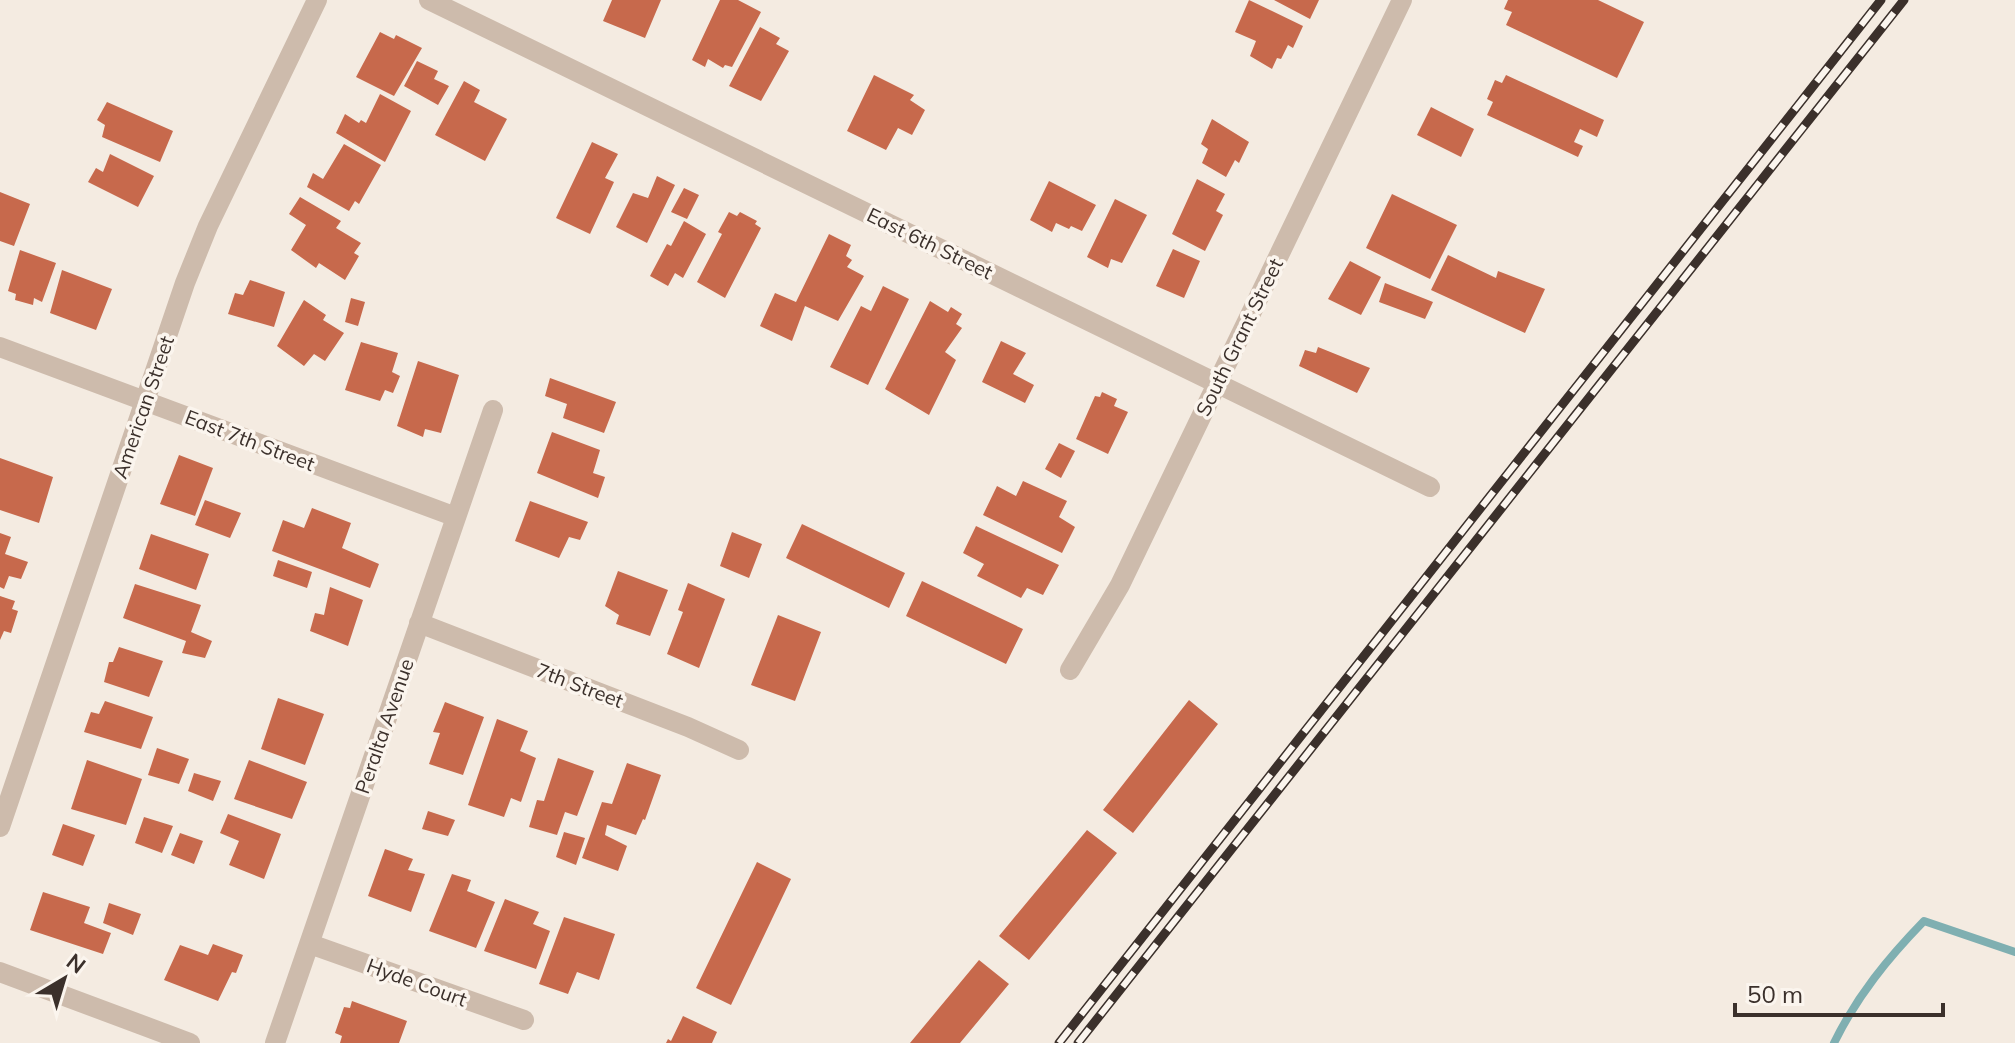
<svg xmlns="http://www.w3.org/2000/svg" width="2015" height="1043" font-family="Mulish,sans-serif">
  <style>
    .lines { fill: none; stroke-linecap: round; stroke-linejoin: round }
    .stream { stroke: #7fafb1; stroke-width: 8 }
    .building { fill: #c7694c }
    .minor { stroke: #cdbbac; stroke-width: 20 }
    .rail-casing { stroke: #3b302b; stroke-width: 9 }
    .rail { stroke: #fbf5ee; stroke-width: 6; stroke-dasharray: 18; stroke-linecap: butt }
    .labels { text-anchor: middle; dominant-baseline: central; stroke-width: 7; stroke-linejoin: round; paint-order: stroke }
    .street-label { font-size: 20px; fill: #3b302b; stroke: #fbf5ee }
  </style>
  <rect width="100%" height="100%" fill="#f4ebe1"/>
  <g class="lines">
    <!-- stream -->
    <path class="stream" d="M1834,1043C1857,996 1888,958 1924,921L2015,952"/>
  </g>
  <!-- building -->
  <path class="building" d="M612,0H661L645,38L603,21Z
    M720,0H738L761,12L732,67L725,65L723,68L708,59L705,67L692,60Z
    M1249,0L1303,26L1293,48L1288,45L1281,59L1277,58L1272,69L1250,56L1256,41L1235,32Z
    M1274,0H1319L1310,19Z
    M1508,0H1598L1644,22L1617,78L1506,25L1512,12L1504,9Z
    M760,27L780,38L776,44L789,51L761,101L729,86Z
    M380,32L394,39L396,35L422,48L394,96L356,77Z
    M417,61L438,71L434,79L449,86L438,105L404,86Z
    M874,75L914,95L910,100L925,110L912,135L898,128L886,150L847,131Z
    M1506,75L1604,120L1597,137L1580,129L1574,142L1583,146L1578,157L1487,115L1493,102L1487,99L1495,80L1502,83Z
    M464,81L480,90L474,102L507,119L485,161L435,135Z
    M380,94L411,111L385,162L336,133L345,114L359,123L361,120L366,123Z
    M107,102L173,131L160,162L102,137L105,125L97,120Z
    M1431,107L1474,129L1461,157L1417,135Z
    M1212,119L1249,142L1239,163L1235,160L1226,177L1202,163L1208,149L1201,144Z
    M592,142L618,154L605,178L614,182L590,234L556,218Z
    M344,144L381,165L359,204L355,201L349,211L307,187L313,173L323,179Z
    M110,154L154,176L138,207L88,182L96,168L103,172Z
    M657,176L675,185L647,243L616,227L633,193L648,198Z
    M1197,179L1225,194L1216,211L1223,215L1205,251L1172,234Z
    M1049,181L1096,205L1082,231L1071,226L1069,229L1056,223L1052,232L1030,220Z
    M684,188L699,195L687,219L671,212Z
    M0,192L30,204L14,246L0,241Z
    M1392,194L1457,225L1430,279L1366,248Z
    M300,197L341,221L336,228L361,243L354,253L359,256L345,280L319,263L316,268L291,250L306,225L289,214Z
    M1115,199L1147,215L1122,263L1111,259L1108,268L1087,257Z
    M729,212L737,216L740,212L757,221L755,224L761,228L725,298L697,282L722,234L718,232Z
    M684,221L706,234L683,278L675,273L668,286L650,276L667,244L671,246Z
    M829,234L851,245L846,256L852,260L847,267L864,276L838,321L805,306L792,341L760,326L775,293L796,302Z
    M1173,249L1200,261L1184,298L1156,286Z
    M20,250L56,263L42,302L34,298L33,305L15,300L16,294L8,291Z
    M1448,255L1496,278L1498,271L1545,289L1525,333L1431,290Z
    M1350,261L1381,277L1361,315L1328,299Z
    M62,270L112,289L96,330L50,313Z
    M250,280L285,292L274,327L228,314L235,293L243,295Z
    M1385,283L1433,302L1425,319L1379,302Z
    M883,286L909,299L868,385L830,367L861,306L871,311Z
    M351,298L365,302L358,326L345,322Z
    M304,300L326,315L323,320L344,333L325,361L314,354L304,366L277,346Z
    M930,301L948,312L951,307L962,314L956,324L962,328L945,352L956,360L929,415L885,389Z
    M1001,341L1026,353L1013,374L1034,385L1025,403L982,382Z
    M361,342L398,353L392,372L400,376L393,393L385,390L380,401L345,390Z
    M1318,347L1370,368L1357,393L1299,366L1305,350L1316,353Z
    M418,361L459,375L441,433L425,429L423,437L397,426Z
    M550,378L616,402L604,433L563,418L567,404L545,396Z
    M1102,392L1117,399L1114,406L1128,412L1108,454L1076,439L1095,396L1100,397Z
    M552,432L600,450L593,473L605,477L598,498L537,473Z
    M1059,443L1075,451L1061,478L1045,469Z
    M179,455L213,468L195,516L160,504Z
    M0,458L53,477L39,523L0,510Z
    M1023,481L1067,501L1059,517L1075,527L1062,553L983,515L997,486L1016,496Z
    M205,500L241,513L230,538L195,525Z
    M530,501L588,522L580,540L569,537L559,558L515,541Z
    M312,508L351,523L342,548L379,564L370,588L272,551L283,520L304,528Z
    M802,524L905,573L889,608L786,558Z
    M976,526L1059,565L1043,595L1027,588L1021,598L977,576L984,564L963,553Z
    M732,532L762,544L749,578L720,566Z
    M0,533L11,537L5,554L28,562L21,579L9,576L4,589L0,587Z
    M151,534L209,554L196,590L139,569Z
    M278,560L312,572L307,588L273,576Z
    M618,571L668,590L650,636L616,624L619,615L605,606Z
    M922,581L1023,629L1006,664L906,616Z
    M688,583L725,599L699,668L667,654L683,612L678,610Z
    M135,584L201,605L191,632L212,641L205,658L182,653L186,641L123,618Z
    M330,587L363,600L348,646L310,631L315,613L324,615Z
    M0,596L15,601L12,609L18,611L11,633L4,631L0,640Z
    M778,615L821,632L795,701L751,685Z
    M119,647L163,661L149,697L104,682L109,662H113Z
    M278,698L324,714L305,765L261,749Z
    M1189,700L1218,724L1133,833L1103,810Z
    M105,701L153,717L141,749L84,732L91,712L99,714Z
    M445,702L484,717L463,775L429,764L440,733L433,732Z
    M497,719L528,731L520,751L536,758L521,802L511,798L504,817L468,805Z
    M157,748L189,759L179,784L148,775Z
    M558,758L594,771L577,816L565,812L557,835L529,827L537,800L544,801Z
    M87,760L142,779L126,825L71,809Z
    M249,760L307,782L292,819L234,799Z
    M627,763L661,775L645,820L643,819L636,835L607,825L605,835L627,846L618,871L582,858L602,802L612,804Z
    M194,773L221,781L213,801L188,791Z
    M428,811L455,820L448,836L422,829Z
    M228,814L281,834L264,879L229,865L239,841L220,833Z
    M144,817L173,826L162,853L135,843Z
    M63,824L95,835L83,866L52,855Z
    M1087,830L1117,853L1029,960L999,936Z
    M564,832L585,838L576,865L556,857Z
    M180,833L203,841L194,864L171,855Z
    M385,849L413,859L408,870L425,874L411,912L368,896Z
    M757,862L791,879L731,1005L696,988Z
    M452,874L471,880L467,891L495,902L476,948L429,931Z
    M43,892L90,907L84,923L111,933L103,954L30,930Z
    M505,899L539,912L533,924L550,931L536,969L484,951Z
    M109,903L141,914L133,935L103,923Z
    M564,917L615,934L599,980L577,972L568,994L539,984Z
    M213,944L243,955L236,973L232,972L218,1001L164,980L180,945L208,955Z
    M979,960L1009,984L960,1043H910Z
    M352,1001L407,1021L399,1043H340L342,1036L335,1033L344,1007L350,1008Z
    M683,1016L717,1032L712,1043H666L668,1039L671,1041Z"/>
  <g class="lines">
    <!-- minor -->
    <path class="minor" d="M429,0L1430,487
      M0,347L456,517
      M419,623L688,727L739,750
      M1070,670L1120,585L1402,0
      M0,827L185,283L208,226L317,0
      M310,944L524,1020
      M0,972L190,1043
      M275,1043L493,410"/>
    <!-- rail casing -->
    <g class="rail-casing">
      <path id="rail" d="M1059,1043L1881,0
        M1078,1043L1904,0"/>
    </g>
    <!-- rail -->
    <use href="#rail" class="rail"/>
  </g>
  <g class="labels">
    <!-- street labels -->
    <g class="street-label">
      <text transform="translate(930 243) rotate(26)">East 6th Street</text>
      <text transform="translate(1239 337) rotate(-64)">South Grant Street</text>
      <text transform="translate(143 407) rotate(-71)">American Street</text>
      <text transform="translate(250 440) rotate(21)">East 7th Street</text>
      <text transform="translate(580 685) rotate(21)">7th Street</text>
      <text transform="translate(384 726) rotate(-71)">Peralta Avenue</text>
      <text transform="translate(417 982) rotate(20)">Hyde Court</text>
    </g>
  </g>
  <!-- north arrow -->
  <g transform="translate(64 979) rotate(38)" stroke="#fbf5ee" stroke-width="6" paint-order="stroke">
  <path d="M0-6L14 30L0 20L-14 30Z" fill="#3b302b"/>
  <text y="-12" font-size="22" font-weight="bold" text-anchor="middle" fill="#3b302b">N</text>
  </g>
  <!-- scale -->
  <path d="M1735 1003v12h208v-12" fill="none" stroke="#3b302b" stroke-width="4"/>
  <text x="1747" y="1003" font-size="24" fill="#3b302b" stroke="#fbf5ee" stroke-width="6" paint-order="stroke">50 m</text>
</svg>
